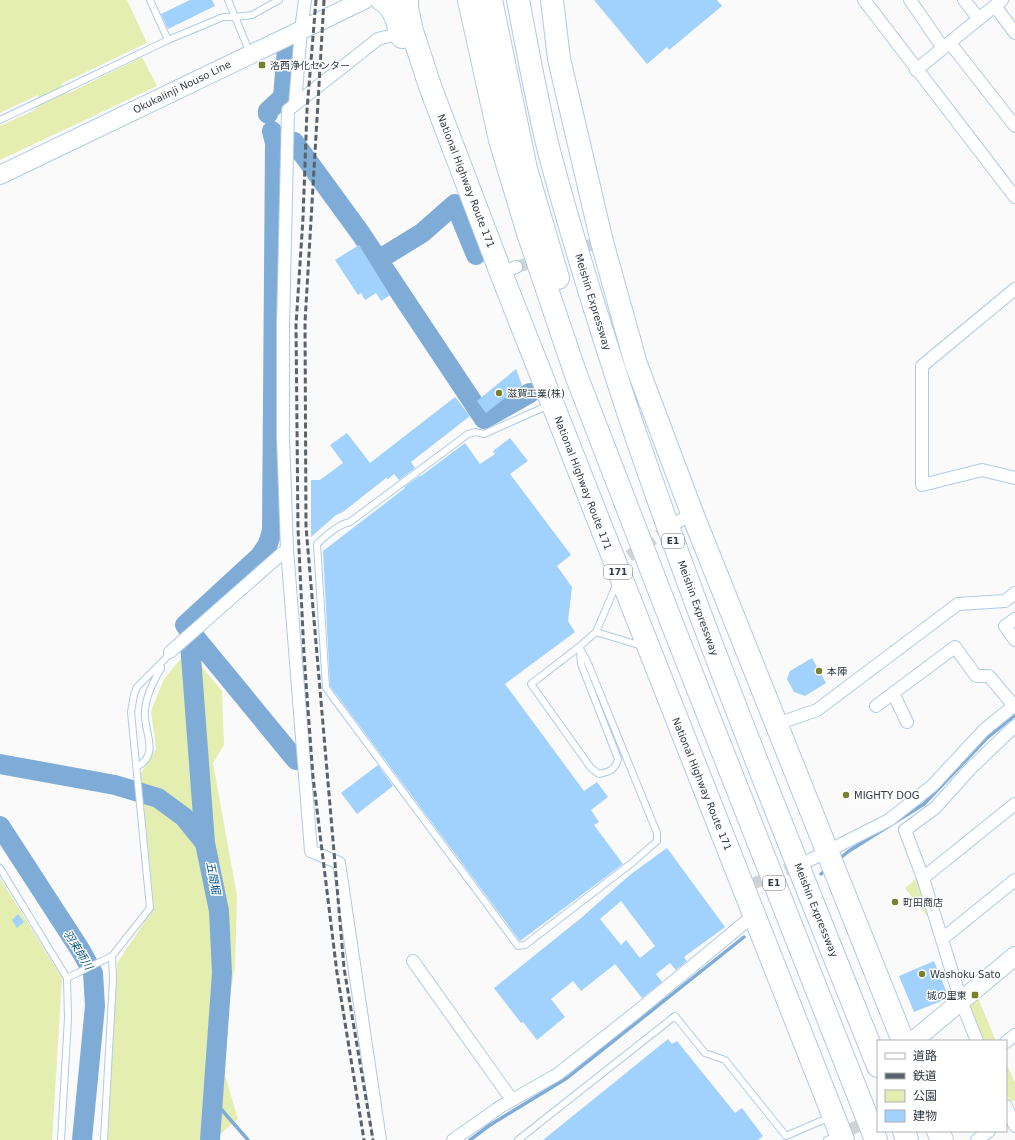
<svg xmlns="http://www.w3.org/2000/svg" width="1015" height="1140" font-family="'DejaVu Sans','Noto Sans JP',sans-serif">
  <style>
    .green { fill: #e4eeb1 }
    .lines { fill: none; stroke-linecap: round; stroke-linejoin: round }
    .stream { stroke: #7eacd7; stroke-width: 3.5 }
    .river { stroke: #7eacd7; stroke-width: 20 }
    .building { fill: #a1d1fd; fill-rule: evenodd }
    .street-tunnel { stroke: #d1d3d5; stroke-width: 12; stroke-dasharray: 12 6; stroke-linecap: butt }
    .lane-casing { stroke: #aecbe7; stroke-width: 8 }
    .street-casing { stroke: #aecbe7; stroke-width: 14 }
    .secondary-casing { stroke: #aecbe7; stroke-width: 20 }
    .highway-casing { stroke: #aecbe7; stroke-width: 24 }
    .lane { stroke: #fff; stroke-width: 6 }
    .street { stroke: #fff; stroke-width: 12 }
    .secondary { stroke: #fff; stroke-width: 18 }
    .highway { stroke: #fff; stroke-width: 22 }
    .rail { stroke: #59626a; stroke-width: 3; stroke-dasharray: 6 3; stroke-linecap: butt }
    .poi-dot { fill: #77802c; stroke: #fff; stroke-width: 1.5 }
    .labels { text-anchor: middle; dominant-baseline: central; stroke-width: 3; stroke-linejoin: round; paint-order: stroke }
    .shield { fill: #fff; stroke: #6c747b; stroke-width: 1 }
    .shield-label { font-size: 9px; font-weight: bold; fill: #2d3943 }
    .poi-label { font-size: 10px; fill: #2d3943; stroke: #fff; text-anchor: start }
    .street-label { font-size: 10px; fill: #2d3943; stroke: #fff }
    .water-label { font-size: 11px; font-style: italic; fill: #035387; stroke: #fff }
  </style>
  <rect width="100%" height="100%" fill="#fafafa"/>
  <!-- green -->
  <path class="green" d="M0,0H127L147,43L61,84L67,94L142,57L157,86L0,160V126L35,110L39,104L38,95L0,113Z
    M188,650L222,691L224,745L213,763L237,896L235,967L227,1012L225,1075L238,1119L219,1135L218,1140H108L117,963L154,908L141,773L156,749L151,711L164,679Z
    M919,876L931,913L926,915L905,888Z
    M0,878L62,978L52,1140H0Z
    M978,998L996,1041H982L968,1010L970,1005Z
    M1006,1063L1015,1082V1101H1010L1006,1093Z"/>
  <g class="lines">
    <!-- stream -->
    <path class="stream" d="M839,859L849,851L924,804L987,738L1015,715
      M821,874L827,869
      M214,1101L248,1140
      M470,1140L490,1125L567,1078L744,937"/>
    <!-- river -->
    <path class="river" d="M268,114V111L283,97L287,49
      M272,131L275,143L272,531L268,544L260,556L185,625L296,760
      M294,142L361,234L484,419L530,393
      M378,260L422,233L455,204L476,255
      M189,630L205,843
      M0,764L115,785L158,798L184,817L205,843L219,911L222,973L210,1140
      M0,826L81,951L93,973L95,1006L82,1140"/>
  </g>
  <!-- building -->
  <path class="building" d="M190,0H212L215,6L168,29L161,14Z
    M594,0H717L722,6L669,50L667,47L647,64Z
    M359,245L390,295L381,301L376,293L365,300L361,293L358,295L335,260Z
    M516,369L522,385L486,413L477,401Z
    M455,397L470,416L411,462L415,468L399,480L394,474L388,479L386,478L343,512L336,515L311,537V480H320L343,463L330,445L347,433L370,463Z
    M510,438L528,461L510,474L571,555L557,566L572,587L568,621L575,632L505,684L584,791L597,782L608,797L591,810L599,822L594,825L623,864L520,941L330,686L323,551L405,488L404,487L421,475V476L465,443L480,464L495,454L493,451Z
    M812,658L826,683L805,696L794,692L787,679L790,671Z
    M378,765L393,786L357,814L341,793Z
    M667,848L725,927L684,957L687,961L676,970L670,963L656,974L662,982L642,998L615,964L581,991L573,981L551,999L565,1017L537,1040L523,1022L521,1023L494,988L581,918L631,874ZM621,901L655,946L640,958L626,940L621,945L600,919Z
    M18,914L24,922L17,928L12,920Z
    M934,961L949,998L914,1012L899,976Z
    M668,1039L672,1044L677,1041L735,1113L742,1108L763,1136L758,1140H543Z"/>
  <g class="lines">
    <!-- street-tunnel -->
    <path class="street-tunnel" d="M516,267L591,245
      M629,556L672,526
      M752,884L803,863
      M851,1129L873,1120"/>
    <!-- lane casing -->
    <g class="lane-casing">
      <path id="lane" d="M150,0L168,40
        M228,0L250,53
        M0,120L168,40L223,17H235L252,15L279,0
        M549,405L484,434L475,432L468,434L350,522C337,525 327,535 317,544L326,688L518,946L525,945L633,862L657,841V833L587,661L579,647
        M596,632L617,583
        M580,651L581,664L618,759C615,770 609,772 599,774L591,768L531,684L579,647L596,632L642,646
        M137,767C161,753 143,732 145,711C146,695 154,681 161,668
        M0,868L67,978L68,1018L61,1140
        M67,978L112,956L150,908L131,712L134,695L137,687L165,659L170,652
        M104,1140L113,979L112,956
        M518,1140L675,1016L705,1053L725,1060L786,1136L830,1117
        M827,1140L838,1135"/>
    </g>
    <!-- street casing -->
    <g class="street-casing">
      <path id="street" d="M864,0L1015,197
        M910,0L943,48
        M964,0L979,19
        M995,6L1015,33
        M950,43L1015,126
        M916,70L1002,0
        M295,104L301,30L305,0
        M501,273L516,267
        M1015,289L922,366V485L982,470L1015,478
        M673,525L692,513
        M287,549L311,851L339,863L380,1140
        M1015,619L1005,626L1015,640
        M170,652L287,549L283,437V325L288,110L378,39L401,33
        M893,693L907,722
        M876,706L955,647L976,676H989L1014,706
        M777,724L817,710L958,604L1005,601L1015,593
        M806,862L889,820L932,786L984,730L1015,705
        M923,878L1015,804
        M942,939L1015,880
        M413,961L512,1100
        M977,1041L961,1001L923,878L905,830L935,808L970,769L1015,726
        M1006,1042L1015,1035
        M1006,1106L1015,1126
        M453,1140L500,1107L558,1074L639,1010L754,915
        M977,1140L989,1131"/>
    </g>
    <!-- secondary casing -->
    <g class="secondary-casing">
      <path id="secondary" d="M0,175L364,0
        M913,1041L1015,956"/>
    </g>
    <!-- highway casing -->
    <g class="highway-casing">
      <path id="highway" d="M382,0C395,7 398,25 402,37
        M407,0V8L412,31L431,89L501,273L843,1140
        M469,0L500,140L528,233L576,375L673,626L876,1140
        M491,0L526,169L558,278
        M518,0C528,52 537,104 550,155C574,245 602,333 631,421C705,639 793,852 878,1066
        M552,0L559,59L602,242L636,364L692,513L903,1041
        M904,1131L907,1140
        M938,1131L942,1140"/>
    </g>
    <!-- lane -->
    <use href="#lane" class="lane"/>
    <!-- street -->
    <use href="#street" class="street"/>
    <!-- secondary -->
    <use href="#secondary" class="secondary"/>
    <!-- highway -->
    <use href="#highway" class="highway"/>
    <!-- rail -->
    <path class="rail" d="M316,0L307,110L303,218L296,325L298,528L304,655L313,777L337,973L364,1140
      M324,0L305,322L306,527L344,968L373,1140"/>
  </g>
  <!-- markers -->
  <g class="poi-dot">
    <rect x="258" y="61" width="8" height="8" rx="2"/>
    <circle cx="499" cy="393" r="4"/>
    <circle cx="819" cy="671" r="4"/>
    <circle cx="846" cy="795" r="4"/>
    <circle cx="895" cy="902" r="4"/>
    <circle cx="922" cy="974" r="4"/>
    <rect x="971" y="991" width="8" height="8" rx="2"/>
  </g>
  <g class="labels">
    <!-- shield labels -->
    <g class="shield">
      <rect x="662" y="534" width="22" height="14" rx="3"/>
      <rect x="604" y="565" width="28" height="14" rx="3"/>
      <rect x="763" y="876" width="22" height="14" rx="3"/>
    </g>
    <g class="shield-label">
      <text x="673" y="541">E1</text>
      <text x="618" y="572">171</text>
      <text x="774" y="883">E1</text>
    </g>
    <!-- poi labels -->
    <g class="poi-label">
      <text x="270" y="65">洛西浄化センター</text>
      <text x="507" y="393">滋賀工業(株)</text>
      <text x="827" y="671">本陣</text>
      <text x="854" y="795">MIGHTY DOG</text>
      <text x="903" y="902">町田商店</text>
      <text x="930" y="974">Washoku Sato</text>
      <text x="967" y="995" text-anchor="end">城の里東</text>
    </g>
    <!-- street labels -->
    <g class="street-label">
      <text transform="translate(182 87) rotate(-26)">Okukaiinji Nouso Line</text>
      <text transform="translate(466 181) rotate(69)">National Highway Route 171</text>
      <text transform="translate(593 302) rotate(73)">Meishin Expressway</text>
      <text transform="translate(583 483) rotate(69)">National Highway Route 171</text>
      <text transform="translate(698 608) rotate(70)">Meishin Expressway</text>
      <text transform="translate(702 784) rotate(68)">National Highway Route 171</text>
      <text transform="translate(816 910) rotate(68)">Meishin Expressway</text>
    </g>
    <!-- water labels -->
    <g class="water-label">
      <text transform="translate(213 878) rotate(79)">五間堀</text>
      <text transform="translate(78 950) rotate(58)">羽束師川</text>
    </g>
  </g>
  <!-- legend -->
  <rect x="877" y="1040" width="130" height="92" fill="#ffffff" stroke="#abb0b4"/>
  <rect x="885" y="1053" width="20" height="6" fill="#ffffff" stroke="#abb0b4"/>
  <text x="913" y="1060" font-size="12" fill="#2d3943">道路</text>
  <rect x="885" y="1073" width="20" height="6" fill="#59626a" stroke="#abb0b4"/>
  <text x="913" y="1080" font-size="12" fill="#2d3943">鉄道</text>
  <rect x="885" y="1090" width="20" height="12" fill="#e4eeb1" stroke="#abb0b4"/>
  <text x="913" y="1100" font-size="12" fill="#2d3943">公園</text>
  <rect x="885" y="1110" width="20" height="12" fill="#a1d1fd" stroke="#abb0b4"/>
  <text x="913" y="1120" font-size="12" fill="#2d3943">建物</text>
</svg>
